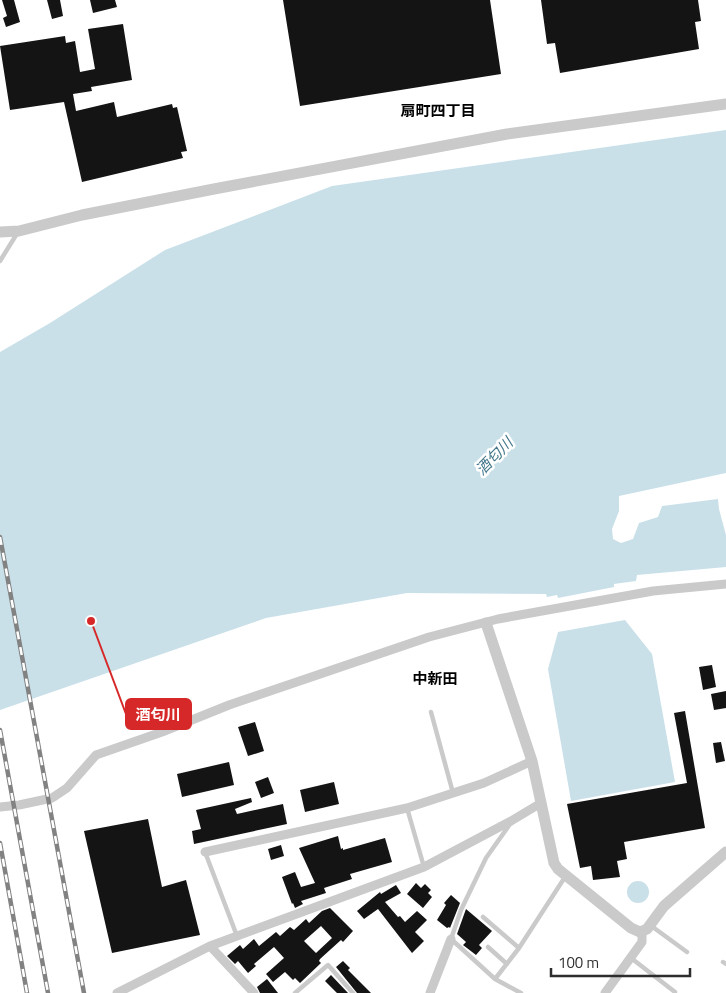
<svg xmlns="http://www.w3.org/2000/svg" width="726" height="993" font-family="'Titillium Web','Noto Sans JP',sans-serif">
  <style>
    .water { fill: #c9e0e9 }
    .building { fill: #141414; fill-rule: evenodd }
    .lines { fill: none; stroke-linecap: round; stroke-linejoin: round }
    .service { stroke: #cacaca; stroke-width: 4.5 }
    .minor { stroke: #cacaca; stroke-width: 9 }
    .tertiary { stroke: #cacaca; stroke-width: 11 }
    .rail-casing { stroke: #828282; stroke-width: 4.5 }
    .rail { stroke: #fff; stroke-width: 2.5; stroke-dasharray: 8; stroke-linecap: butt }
    .labels { text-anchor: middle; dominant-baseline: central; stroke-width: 5; stroke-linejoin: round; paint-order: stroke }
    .neighbourhood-label { font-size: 15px; font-weight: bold; fill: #000; stroke: #fff }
    .water-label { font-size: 15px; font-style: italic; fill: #41768a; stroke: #fff }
    .leader { fill: none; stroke: #d62828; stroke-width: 2 }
    .callout-dot { fill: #d62828; stroke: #fff; stroke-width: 2 }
    .callout { fill: #d62828; stroke: #d62828; stroke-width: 2 }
    .callout-label { font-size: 15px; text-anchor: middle; font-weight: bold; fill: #fff }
  </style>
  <rect width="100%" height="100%" fill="#fff"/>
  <!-- water -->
  <path class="water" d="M726,130V473L619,496V511L612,529L613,539L621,543L633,539L639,523L658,517L662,506L718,499L719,509L726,535V567L637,575L636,581L614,584V587L558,598L557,595L547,597L546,594L407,593L266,618L0,710V352L50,323L165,250L332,186Z
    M625,620L652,654L675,782L571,801L548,669L558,632Z
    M627 892a11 11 0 1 1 22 0a11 11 0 1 1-22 0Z"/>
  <!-- building -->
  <path class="building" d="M2,0H14L20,22L6,27L3,18L7,16Z
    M47,0H60L63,16L52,19Z
    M90,0H115L117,7L93,13Z
    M283,0H490L501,74L300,106Z
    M541,0H698L701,21L695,22L699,49L560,73L555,43L547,44Z
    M123,24L132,80L91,87L92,91L73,94L76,111L114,102L117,117L172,104L173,108L177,107L187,151L181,152L183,158L82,182L64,102L10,110L0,46L65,36L66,43L75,41L80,72L95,69L88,29Z
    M712,665L716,687L703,690L699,667Z
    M726,691V708L714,710L711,694Z
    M685,711L705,828L624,842L627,859L617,861L620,877L593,880L591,866L580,868L567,804L687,783L674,713Z
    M255,722L264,751L248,756L238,727Z
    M721,742L725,761L716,763L713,743Z
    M229,762L234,785L182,797L177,774Z
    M268,777L274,793L261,798L255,782Z
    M334,782L339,804L305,812L300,790Z
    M251,798L252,802L235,809L237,814L283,804L287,824L194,844L192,831L201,829L196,810Z
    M148,819L162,887L186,880L200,935L112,953L84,831Z
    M338,836L341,849L343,848V850L385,838L392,862L350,874L352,879L324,888L326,893L301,901L303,904L295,908L293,903L292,904L282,877L295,872L301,887L315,883L299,848Z
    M281,845L284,856L271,860L268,849Z
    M416,883L421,888L425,884L431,890L428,893L432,897L423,908L407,894Z
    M396,885L401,893L385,902L398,917L400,916L405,922L417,911L427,920L415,932L424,941L412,953L378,909L364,919L357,911L380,892L381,894Z
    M451,895L460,903L450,928L449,927L447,928L437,920L446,905L444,903Z
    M330,908L353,931L343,942L341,940L320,959L319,961L321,963L300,983L295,978L293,980L285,972L273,982L266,974L284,958L274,947L254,964L256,966L248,973L238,961L235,964L227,956L240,945L243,949L254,939L259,946L276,932L280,936L290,927L294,930L306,919L309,923L322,911ZM321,926L332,938L316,953L304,941Z
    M466,909L492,931L479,945L482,948L476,955L463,945L466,942L457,934Z
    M343,961L350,968L348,970L371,993H357L336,967Z
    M331,975L348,993H337L325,981Z
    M267,979L278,993H260L257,987Z"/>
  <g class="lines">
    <!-- service -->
    <path class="service" d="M0,261L18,232
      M431,712L453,793
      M407,808L424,867
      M510,824L486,858L461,910L451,939L495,979L521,993
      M205,852L237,936
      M483,917L519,948
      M650,925L687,952
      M488,947L507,964
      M631,958L675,992
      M723,962L726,964
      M495,979L519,948L565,877
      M295,993L328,965L353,993"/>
    <!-- minor -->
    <path class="minor" d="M0,807L19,805L52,798L67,788L96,755L162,732L229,705L429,637L498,619L653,591L726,584
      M205,852L407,808L484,783L532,761
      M210,946L254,993
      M117,993L210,946L424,867L511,821L541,803
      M430,993L451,939
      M605,993L642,942V932"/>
    <!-- tertiary -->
    <path class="tertiary" d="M0,232L19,231L82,215L214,189L507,134L726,104
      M486,623L532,761L554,863L558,869L631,928L640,932L647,929L664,906L726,852"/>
    <!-- rail casing -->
    <g class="rail-casing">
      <path id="rail" d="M0,537L84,993
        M0,730L48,993
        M0,843L27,993"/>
    </g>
    <!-- rail -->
    <use href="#rail" class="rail"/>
  </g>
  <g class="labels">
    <!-- neighbourhood labels -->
    <g class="neighbourhood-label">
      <text x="438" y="110">扇町四丁目</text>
      <text x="435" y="678">中新田</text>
    </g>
    <!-- water labels -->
    <g class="water-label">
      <text transform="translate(494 456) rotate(-46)">酒匂川</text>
    </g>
  </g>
  <!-- callouts -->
  <path class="leader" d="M91 621L126 714"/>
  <circle class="callout-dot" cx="91" cy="621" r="5"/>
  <rect class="callout" x="126" y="699" width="65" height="30" rx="5"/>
  <g class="callout-label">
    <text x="158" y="720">酒匂川</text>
  </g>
  <!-- scale -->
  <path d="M551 968v8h139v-8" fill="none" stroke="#2d2d2d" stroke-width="2.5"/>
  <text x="558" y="968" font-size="15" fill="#2d2d2d" stroke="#ffffff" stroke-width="4" paint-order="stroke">100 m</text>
</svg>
